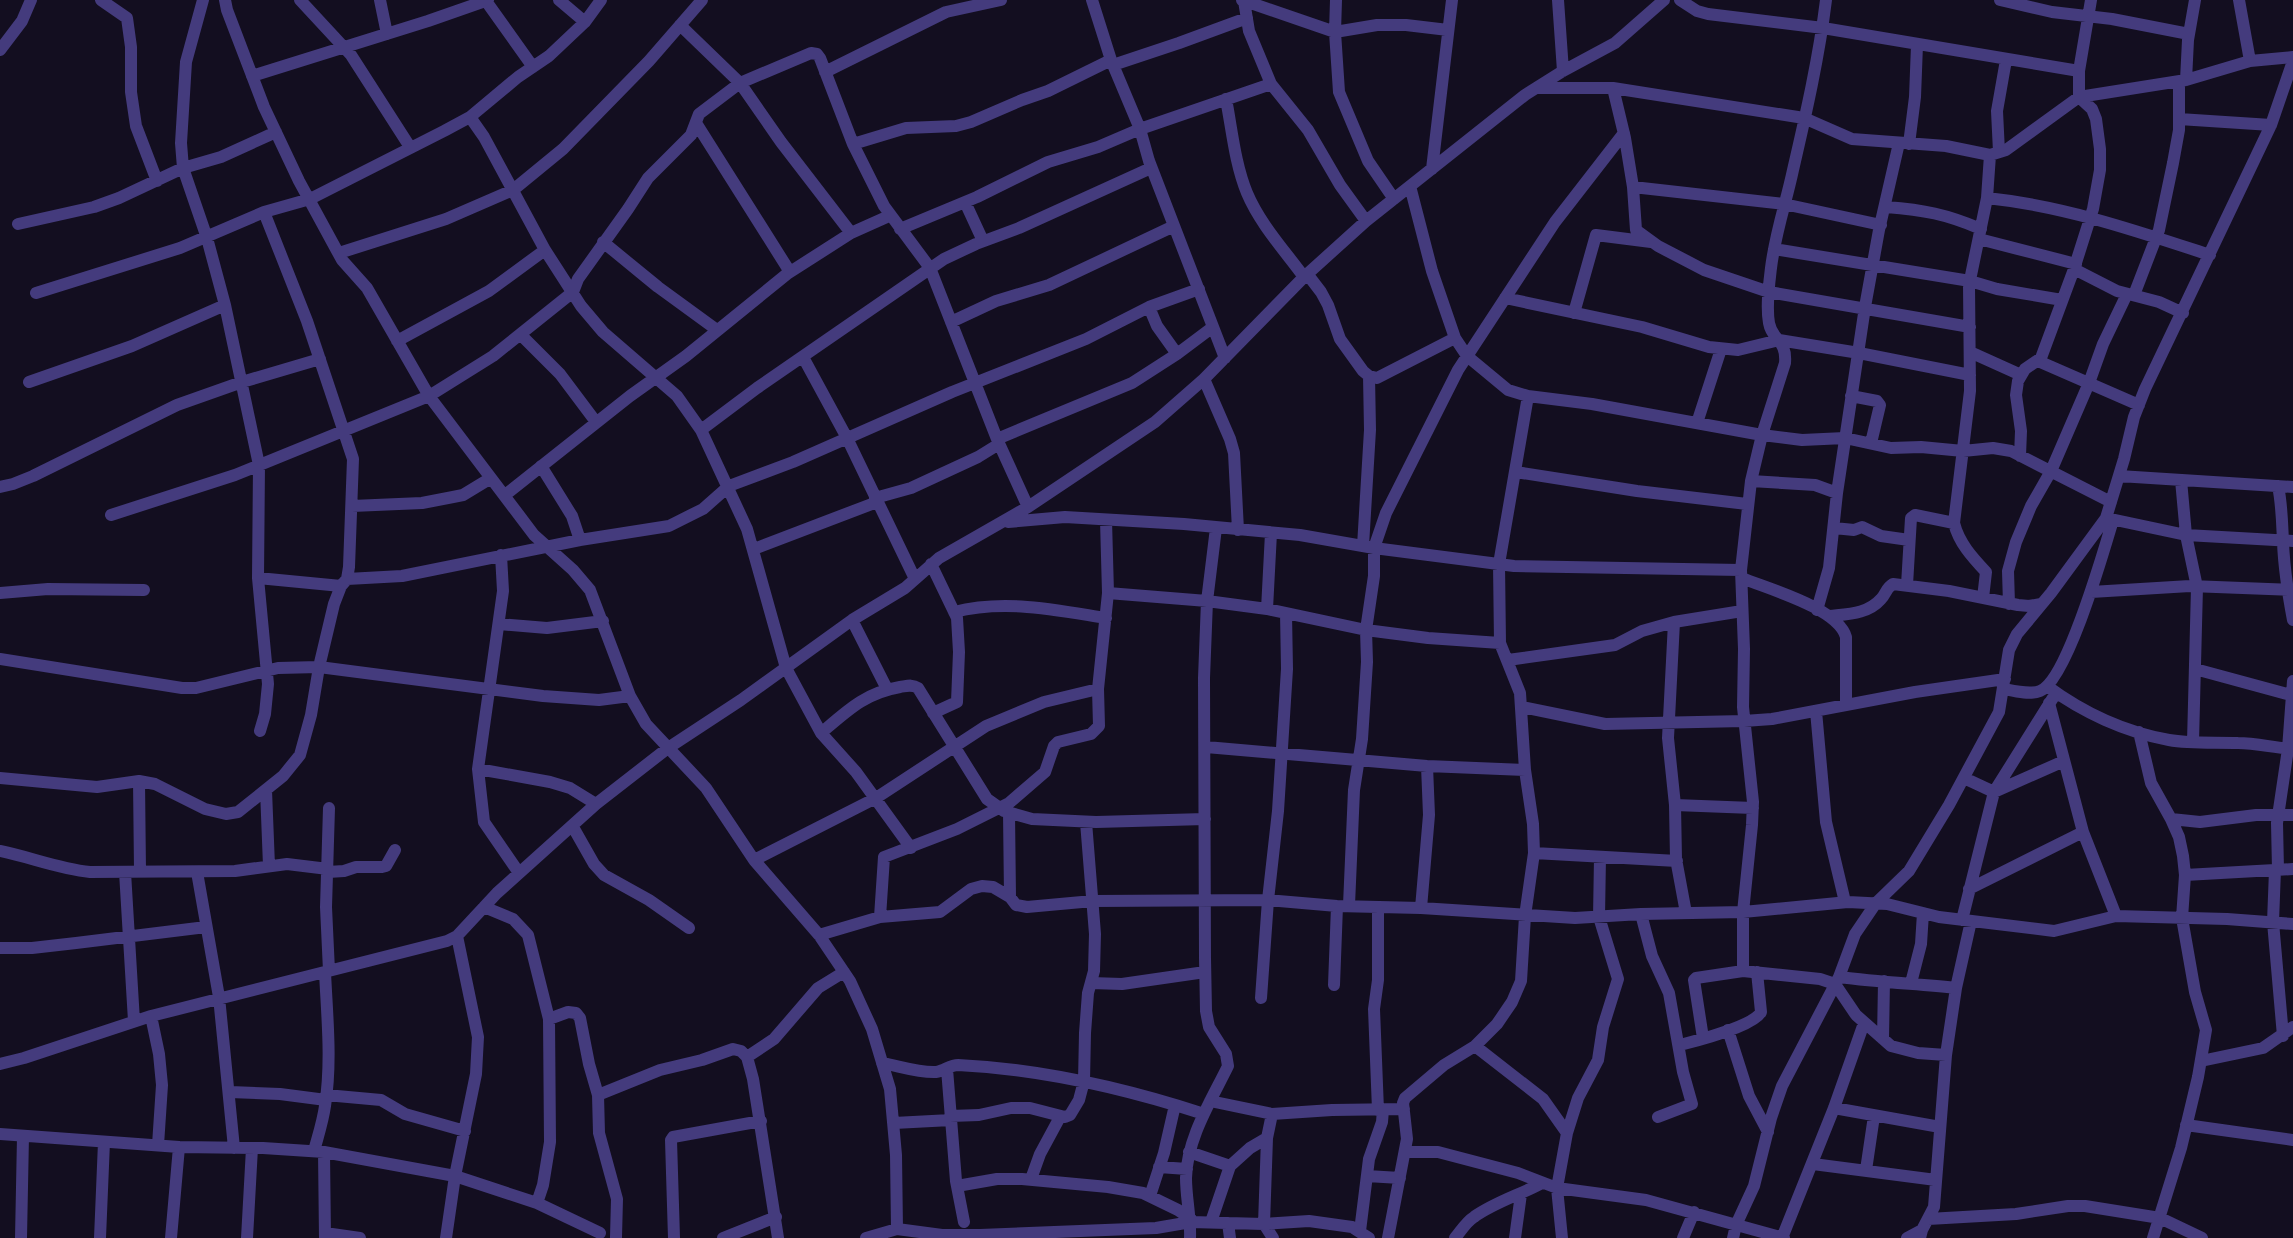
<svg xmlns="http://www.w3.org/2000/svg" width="2293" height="1238" font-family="'Sofia Sans Condensed',sans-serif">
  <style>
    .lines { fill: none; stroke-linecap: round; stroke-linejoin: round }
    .minor { stroke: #443b7d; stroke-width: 12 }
  </style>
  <rect width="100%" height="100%" fill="#130e20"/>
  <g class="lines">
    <!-- minor -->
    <path class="minor" d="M101,0L127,18L131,47V92L136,126L157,181
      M203,0L186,62L181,143L183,168L207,238L225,305L259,465L258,578L268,684L265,714L260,731
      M225,0L227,10L264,107L299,181L342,260L367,288L429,396L534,535L573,570L590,590L630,696L646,724L706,788L754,860L819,935L850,981L872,1029L890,1089L896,1155L897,1229
      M300,0L351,55L410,147
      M380,0L387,34
      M559,0L585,22
      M1092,0L1111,60L1140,129L1149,161L1225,358
      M1242,0L1335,32L1377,25H1406L1448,30
      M1336,0L1335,32L1339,92L1368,161L1394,199
      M1558,0L1563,71
      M1680,0L1697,11L1708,14L1823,28L2079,71
      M2000,0L2052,12L2112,19L2189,34
      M2239,0L2250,61
      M486,1L533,67
      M1244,1L1249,31L1271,84L1308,130L1340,185L1366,221
      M680,25L740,83L781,142L851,233
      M0,50L22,21L31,0
      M1113,65L1179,43L1247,18
      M825,72L946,12L1001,0
      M252,76L428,21L488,0
      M2186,80L2188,40L2195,0
      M1537,88H1613L1804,118L1852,139L1946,146L1990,155L2006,150L2079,97L2186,80L2250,61L2293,57
      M1613,88L1625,138L1633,187L1636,230L1658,246L1704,270L1769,292L1970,327
      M1226,99C1232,130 1235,164 1247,193C1260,224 1285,251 1304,277
      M470,117L484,137L545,250L581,306L603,332L677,396L701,430L747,529L786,668L821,733L856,772L911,848
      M2179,119L2271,125
      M696,123L790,272
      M853,144L906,128L956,126L971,122L1022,100L1048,91L1111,60
      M1909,144L1915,97L1917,45
      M1999,152L1997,111L2006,60
      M1432,169L1452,0
      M1410,186L1432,271L1455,338L1467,356L1508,390L1528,396L1592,404L1762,435L1802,440L1845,438L1891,448L1921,447L1963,451L1993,448L2011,451L2111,502
      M1633,187L1784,204L1881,225
      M1987,198C2064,206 2137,231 2210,255
      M965,202L983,241
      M1886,207C1924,210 1946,214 1981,229
      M18,224L94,207L119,198L183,168L221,157L276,132
      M900,229L977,197L1048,162L1098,147L1140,129L1271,84
      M1979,239L2076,264
      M603,242L658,287L717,330
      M1774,249L1970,281L1997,289L2062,300
      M339,253L446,219L513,190L563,149L649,61L702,0
      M2074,269L2117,291L2159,302L2183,313
      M1308,275L1321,292L1328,305L1340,339L1363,371L1369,376L1377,378L1455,338
      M36,293L180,248L264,212L310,199L444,131L470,117L518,77L549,56L585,22L601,0
      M2134,295L2159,230L2173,163L2179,130V81
      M1505,298L1642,327L1709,347L1738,350L1779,340L1859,353L1970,375
      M1149,307L1157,326L1177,354
      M1574,313L1596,235L1651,242
      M951,322L996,301L1049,285L1174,226
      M521,335L560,374L596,422
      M397,341L489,291L545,250
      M1970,352L2021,375
      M803,357L847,438L915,579
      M2038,361L2139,405
      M1204,379L1230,439L1234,453L1238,530
      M29,382L132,346L225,305
      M1851,396L1877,401L1880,405L1871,443
      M1697,423L1721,349
      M701,430L757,388L944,259L976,244L1019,228L1151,168
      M997,439L1132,383L1177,354L1213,327
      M2020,456L2021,431L2016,395L2018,381L2025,369L2041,358L2074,269L2093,209L2100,170V149L2096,119L2092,109L2079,97V71L2091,0
      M541,466L572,516L580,540
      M1516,472L1637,491L1747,504
      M2119,476L2293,487
      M2181,480L2186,535L2197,587L2193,742
      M1751,481L1815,485L1837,493
      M2278,486C2282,505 2282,522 2283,542C2284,568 2288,594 2293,620
      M0,487L13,484L33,476L177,405L242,382L320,359
      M505,495L630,396L686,356L787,274L851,233L889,216
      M875,498L911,488L978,457L999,444
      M352,506L422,503L453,497L463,495L491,478
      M111,515L235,475L429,396L493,356L573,292L578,279L628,209L648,178L691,135L699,114L740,83L811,53L817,54L820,58L853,144L884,206L930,268L997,439L1028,507
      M2106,518L2186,535L2293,541
      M1008,522L1065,517L1184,524L1300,535L1374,548L1514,566L1741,570
      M1834,528L1854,530L1862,527L1881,536L1909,540
      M1363,546L1370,430L1369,376
      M754,549L877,502
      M501,555L503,591L478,769L484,822L519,873
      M931,564L957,618L959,652L957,702L933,713
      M258,578L341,586
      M1742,578C1768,589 1838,608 1846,637V705
      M347,579L402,576L580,540L669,526L703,509L729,486L793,462L952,392L1086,339L1149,307L1199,289
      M1907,585L1911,518L1915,515L1954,523
      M2091,592L2190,586L2293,590
      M0,593L48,589L144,590
      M1108,593L1207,601L1267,609L1366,630L1428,638L1500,643
      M1983,598L1986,572C1972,557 1959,543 1954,523L1970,391L1969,285L1987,198L1990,155
      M2009,604L2008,571L2016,542L2031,506L2051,471L2089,383L2103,344L2127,294
      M1267,609L1271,533
      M1817,610L1829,568L1837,493L1865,307L1879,230L1899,143
      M954,612C1005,599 1055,610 1106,618
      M1830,616C1848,614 1868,614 1881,599C1886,594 1886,588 1893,584L1949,591L2018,605L2029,606L2041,604
      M852,620L887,689
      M1674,622L1668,738L1675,805L1676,859L1686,913
      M499,624L547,628L603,621
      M0,659L182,688H196L278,668L319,667L543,696L599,700L630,696
      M1508,660L1615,645L1642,631L1674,622L1742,611
      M2195,669L2291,695
      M2047,686C2082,712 2125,732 2169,740C2191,744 2215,742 2238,743C2256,743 2275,748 2293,749
      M2004,689C2014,691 2030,695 2040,691C2067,680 2104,550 2113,520
      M2049,703L2083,832L2116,916
      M1522,707L1605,724L1744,721L1772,719L1915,692L2005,679
      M1816,711L1826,822L1845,902
      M2139,732L2151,783L2171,819L2179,837L2183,856L2185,875L2182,918L2195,992L2206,1030L2198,1077L2181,1148L2153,1238
      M821,733C848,710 865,693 900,687C907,686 912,684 918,688L987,799L1004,811L1032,819L1096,822L1205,819
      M1206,747L1427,766L1525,770
      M478,769L550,782L570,788L596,804
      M0,778L97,787L139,781L155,784L205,809L226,814L238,812L283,776L300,755L311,715L319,667L334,604L341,586L347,579L349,567L353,459L307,321L264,212
      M1964,778L1994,792L2064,761
      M139,781L140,871
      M266,790L269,866
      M1675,805L1753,808
      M1009,813L1010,897
      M2171,819L2200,822L2256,815H2293
      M573,827L594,864L604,875L649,900L689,928
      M0,851C30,857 59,869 90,872L235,871L287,864L328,869
      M1534,853L1677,861
      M754,860L876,798L986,726L1044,702L1098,689
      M2275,870L2273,922L2283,1036
      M2278,870L2277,823L2288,749L2293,681
      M125,872L134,1021
      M197,872L219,997L234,1148
      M328,872L344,871L356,867H382L386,866L395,850
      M2185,875L2293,869
      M1969,889L2083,832
      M1349,905L1354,790L1362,739L1367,662L1366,630L1374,576V548L1386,513L1458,370L1555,222L1624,133
      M484,907L513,919L528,935L549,1019L550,1142L543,1185L537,1203
      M1378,907V980L1374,1009L1378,1110
      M1421,908L1429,815L1427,766
      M1641,914L1652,956L1669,993L1683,1072L1692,1104L1658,1117
      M880,917L884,857L957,829L1009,803L1045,772L1054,746L1058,742L1091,734L1099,726L1098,689L1108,593L1106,520
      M1962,920L1994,792L2056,693
      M819,935L880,917L940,912L971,889L982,886L993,887L1010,897L1016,905L1027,907L1093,901L1268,900L1337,906L1421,908L1575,918L1641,914L1743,912L1848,902L1887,904L1939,917L2054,931L2116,916L2227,919L2293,924
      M0,948H32L76,943L206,927
      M329,971L326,907L329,808
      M1743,971V912L1752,825L1753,802L1743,707L1744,649L1741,570L1751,481L1762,435L1785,363C1787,339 1772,341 1769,323C1766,306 1769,285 1771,268C1775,234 1786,203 1793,170C1806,114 1819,57 1826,0
      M1839,977C1878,982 1917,984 1956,988
      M1091,983L1122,984L1205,972
      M1911,983L1921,944L1923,913
      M1334,985L1337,906
      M1261,998L1268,900L1278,811L1287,669L1286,613
      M151,1016L159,1054L162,1085L158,1145
      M549,1019L568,1012L576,1013L580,1018L589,1064L598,1095L599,1133L617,1199L616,1237
      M1728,1030L1749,1096L1768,1132
      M1703,1038L1694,980L1696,978L1743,971L1820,979L1835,984L1856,1015L1891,1046L1918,1053L1946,1055
      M1883,1039L1884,981
      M1680,1045C1696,1041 1754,1026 1761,1012L1757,972
      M1475,1046L1543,1099L1567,1133
      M747,1057L774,1039L818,988L844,972
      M2201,1061L2263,1048L2293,1027
      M882,1063C899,1066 919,1073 936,1072C944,1071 950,1065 958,1065C1042,1069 1124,1088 1204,1114
      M0,1064L24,1058L151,1016L447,941L457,936L497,893L596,804L668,748L741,700L852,620L905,588L939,558L1028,507L1155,422L1204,379L1304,277L1366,221L1525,95L1563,71L1615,43L1664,0
      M947,1069L956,1181L964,1222
      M230,1092L280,1094L326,1100
      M326,1095L381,1100L405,1114L465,1131
      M598,1095L660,1070L702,1060L733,1049L741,1051L747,1057L753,1079L778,1238
      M1210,1101L1272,1114L1332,1110L1404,1109
      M1834,1108L1940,1127
      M1272,1114L1267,1138L1264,1224L1273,1238
      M950,1116L979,1115L1011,1108H1030L1065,1117L1070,1115L1079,1100L1084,1081L1085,1033L1088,993L1094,971L1095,934L1086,822
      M894,1123L951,1120
      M2186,1125L2293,1140
      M0,1134L179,1147L263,1148L324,1152L455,1176L537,1203L600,1233
      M314,1151C318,1136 323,1121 325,1106C332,1062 327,1016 325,972
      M324,1152L325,1238
      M1189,1152L1230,1166
      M1405,1152H1438L1518,1173L1557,1188L1646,1200L1784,1238
      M1813,1164L1936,1180
      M1159,1167L1187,1169
      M1866,1170L1874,1116
      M1367,1176L1400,1178
      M1031,1179L1040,1154L1060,1117
      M957,1186L997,1179H1022L1108,1187L1143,1193L1178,1210L1191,1219
      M1150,1196L1164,1153L1175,1105
      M1928,1219L2016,1214L2068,1206H2085L2160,1218L2202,1238
      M1211,1222L1230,1166L1250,1148L1267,1138
      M1228,1223L1230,1238
      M1360,1231L1369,1159L1382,1122L1383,1110
      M325,1233L360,1238
      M21,1238L23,1136
      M100,1238L104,1142
      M171,1238L179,1147
      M247,1238L252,1148
      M446,1238L455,1176L476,1074L478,1037L457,936
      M674,1238L671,1140L673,1137L761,1121
      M723,1238L776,1217
      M866,1238L897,1229L942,1235H980L1156,1228L1191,1222L1264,1224L1309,1221L1352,1227L1369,1238
      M1190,1238C1191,1218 1186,1198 1186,1178C1187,1138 1211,1101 1228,1066L1226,1054L1209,1027L1206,1011L1205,958L1204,678L1207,601L1216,528
      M1388,1238L1407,1139L1403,1103L1405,1098L1444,1065L1475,1046L1497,1024L1512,1002L1521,981L1525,916L1534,853L1533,824L1525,770L1520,693L1500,643L1499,564L1528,396
      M1455,1238C1461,1231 1466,1222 1474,1217C1495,1202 1520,1195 1542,1183
      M1515,1238L1521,1194
      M1562,1238L1557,1188L1567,1133L1578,1098L1598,1060L1603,1027L1618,979L1599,917L1600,857
      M1683,1238L1694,1212
      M1733,1238L1736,1225L1754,1186L1771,1118L1782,1086L1839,977L1855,934L1876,903L1909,871L1949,805L1999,712L2009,650L2017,634L2051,593L2106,518L2124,459L2134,417L2145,389L2271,125L2293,61
      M1782,1238L1834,1108L1864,1023
      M1907,1238L1922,1230
      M1920,1238L1922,1230L1934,1207L1946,1055L1956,988L1971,921"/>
  </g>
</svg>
